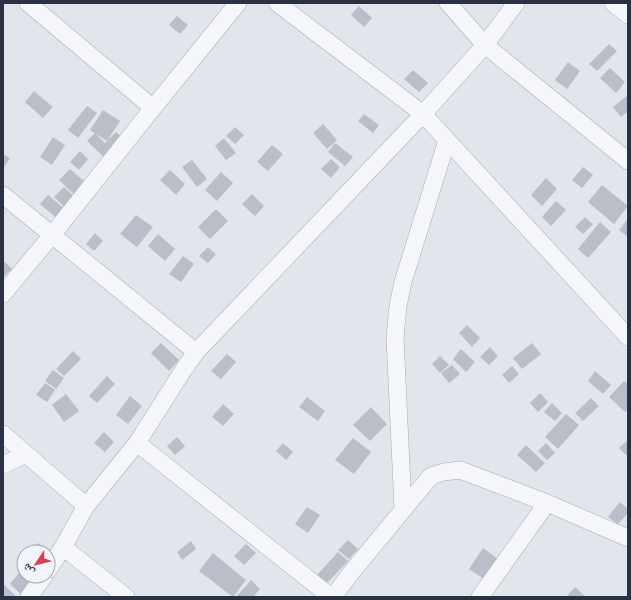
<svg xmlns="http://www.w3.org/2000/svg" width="631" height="600" font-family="'DM Sans','Noto Naskh Arabic',sans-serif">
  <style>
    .building { fill: #b9bec8 }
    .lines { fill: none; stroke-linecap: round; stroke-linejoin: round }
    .street-casing { stroke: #a7abb5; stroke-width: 18 }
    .street { stroke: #f5f6f9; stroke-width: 17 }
  </style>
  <rect width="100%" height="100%" fill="#e2e5eb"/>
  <!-- building -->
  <path class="building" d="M359,6L372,18L364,27L351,15Z
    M177,16L188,25L180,34L169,25Z
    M609,44L617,51L597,71L589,64Z
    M568,62L580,71L567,89L555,80Z
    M610,68L625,82L616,93L600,78Z
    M413,70L428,83L419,92L404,79Z
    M34,91L53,107L43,118L25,102Z
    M628,95V111L621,117L613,107Z
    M87,106L97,113L78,138L68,130Z
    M103,110L120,121L107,141L90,130Z
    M364,114L379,125L373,133L358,121Z
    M323,124L337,140L327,149L313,133Z
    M235,127L244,135L235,144L226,136Z
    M116,132L127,142L108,161L87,141L95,133L105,143Z
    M53,137L65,145L52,165L40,157Z
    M224,138L236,153L226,160L215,146Z
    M335,143L353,157L345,166L328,152Z
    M272,145L283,154L268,171L257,162Z
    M80,151L88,159L79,170L70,162Z
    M3,154L10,158L3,169Z
    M331,159L340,167L331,178L321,169Z
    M192,160L207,179L197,187L182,167Z
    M583,167L593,175L582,188L572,180Z
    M70,169L88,185L77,197L59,180Z
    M170,170L185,184L176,195L160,180Z
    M221,172L233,183L217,201L205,190Z
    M546,178L557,189L542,206L531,195Z
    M602,185L628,206L614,224L588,202Z
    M64,187L77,199L68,210L54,197Z
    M252,194L264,206L255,216L242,204Z
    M48,195L66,210L59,220L40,204Z
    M556,201L566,210L551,226L542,217Z
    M216,209L228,221L210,239L198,227Z
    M136,215L153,227L137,247L120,234Z
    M585,217L593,224L583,234L575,227Z
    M627,220L628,221V237L619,230Z
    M600,222L611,232L588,258L578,249Z
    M95,233L103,241L94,251L86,244Z
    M158,234L175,249L165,261L148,246Z
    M208,247L216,254L208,263L199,256Z
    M183,256L194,264L181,282L169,274Z
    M3,260L12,269L3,277Z
    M467,325L480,338L472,347L459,333Z
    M161,343L179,360L169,371L151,353Z
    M532,343L541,354L522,369L513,358Z
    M490,347L498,356L489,365L480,357Z
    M461,349L475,362L466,372L453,359Z
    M73,351L81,359L64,376L56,369Z
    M227,354L236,362L221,379L211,371Z
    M440,356L449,365L440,373L432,364Z
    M452,365L460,374L449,383L441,373Z
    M512,366L519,374L509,383L502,375Z
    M53,370L64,378L56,389L45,381Z
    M595,371L611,385L603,394L588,381Z
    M107,376L115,384L97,403L89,396Z
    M624,381L628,384V409L625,412L609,397Z
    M45,383L55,390L47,402L36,395Z
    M540,393L548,402L538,412L530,403Z
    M66,394L79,411L64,422L52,405Z
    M130,396L142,406L128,424L116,415Z
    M307,397L325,411L318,421L299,407Z
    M591,398L599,406L583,421L575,413Z
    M552,403L562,413L555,421L544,412Z
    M223,404L234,414L223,426L212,417Z
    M371,407L387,424L370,441L353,425Z
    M566,414L579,425L558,449L545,437Z
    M104,432L114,442L105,452L94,443Z
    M177,437L185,446L175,455L167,446Z
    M353,438L371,452L354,474L335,460Z
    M628,440V457L619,448Z
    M283,443L293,452L286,460L276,451Z
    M546,443L555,453L547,460L538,451Z
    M526,445L545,463L536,472L517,455Z
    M620,502L628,509V513L618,524L608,517Z
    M307,507L320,515L308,533L295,524Z
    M348,540L358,549L349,559L338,550Z
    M191,541L196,549L182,560L177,552Z
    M38,543L56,557L48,566V552H31Z
    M246,544L256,553L244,565L234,556Z
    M483,548L501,561L487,581L469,569Z
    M338,552L348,561L326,584L317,575Z
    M213,553L246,580L233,597L199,571Z
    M24,567V576H40L24,597L10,584Z
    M251,580L260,589L253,597H236Z
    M3,584L15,595L13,597H3Z
    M575,587L586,597H566Z"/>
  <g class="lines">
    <!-- street casing -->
    <g class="street-casing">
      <path id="street" d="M28,3L153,108
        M277,3L423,114L628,337
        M448,3L485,45L628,161
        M613,3L628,15
        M3,195L196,352
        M3,294L52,235L153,108L238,3
        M3,434L86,506
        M137,443L331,597
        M3,465L26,454
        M403,509L395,337L398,306L403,282L447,140
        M63,547L126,597
        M48,570L63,547L86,506L137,443L184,369L196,352L423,114L485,45L516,3
        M29,597L44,576
        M333,597L350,574L431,476L444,472L460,470L547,503L628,538
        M480,597L547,503"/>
    </g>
    <!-- street -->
    <use href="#street" class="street"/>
  </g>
  <!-- border -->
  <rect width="631" height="600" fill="none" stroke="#293143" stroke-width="8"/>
  <!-- north arrow -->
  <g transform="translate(36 564) rotate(235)"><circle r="19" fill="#f1f4f8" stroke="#a1a6b0"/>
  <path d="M0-3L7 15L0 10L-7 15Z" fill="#d34352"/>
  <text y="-6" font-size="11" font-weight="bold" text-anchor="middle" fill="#293143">ش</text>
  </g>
</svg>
